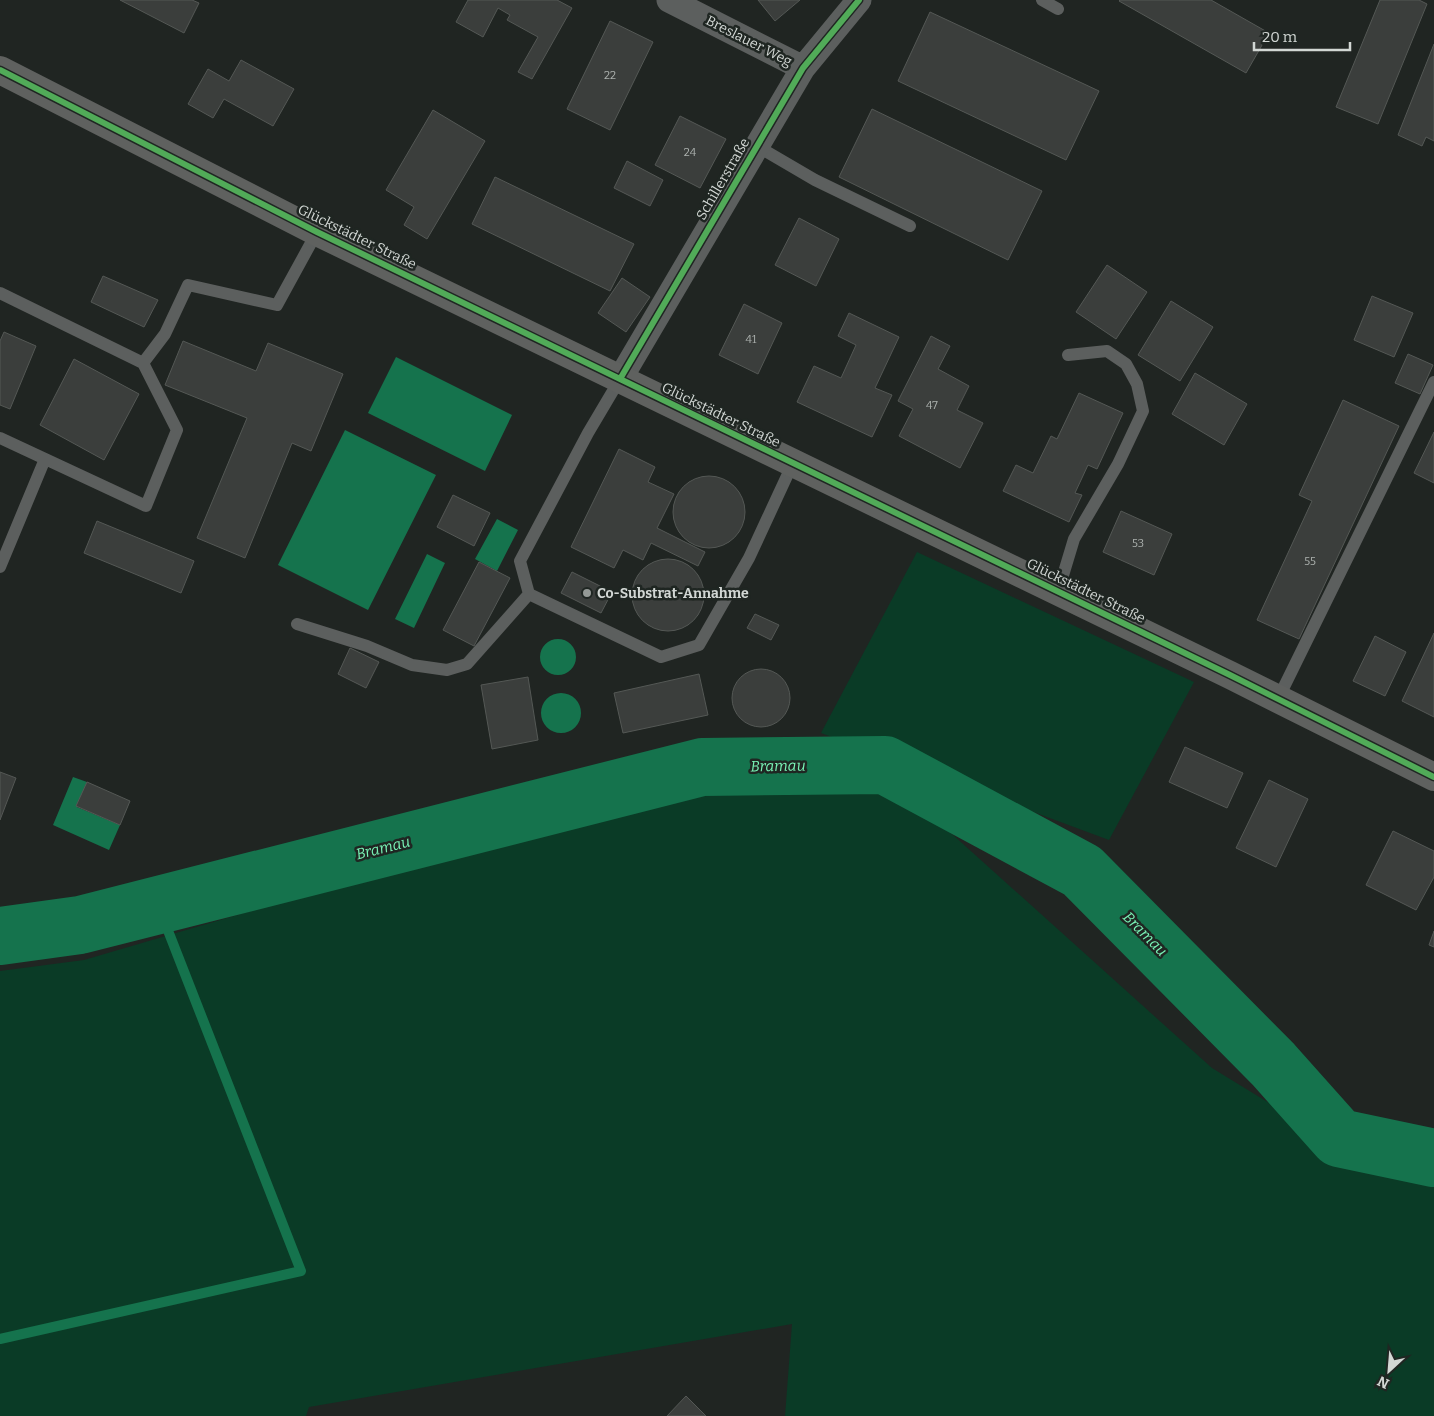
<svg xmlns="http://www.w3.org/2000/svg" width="1434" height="1416" font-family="Bitter,serif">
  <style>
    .green { fill: #0a3b26 }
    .water { fill: #15734d }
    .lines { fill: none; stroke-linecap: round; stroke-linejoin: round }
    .stream { stroke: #15734d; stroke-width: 10 }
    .river { stroke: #15734d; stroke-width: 58 }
    .building { fill: #3b3e3c; stroke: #545855 }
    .lane { stroke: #5c5f5e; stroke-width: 12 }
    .street { stroke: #5c5f5e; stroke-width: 25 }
    .secondary { stroke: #5f615f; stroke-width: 28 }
    .cycleway-casing { stroke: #1f2622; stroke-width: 9 }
    .cycleway { stroke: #51ab58; stroke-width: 6 }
    .poi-dot { fill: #949996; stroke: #1f2622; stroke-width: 2 }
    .labels { text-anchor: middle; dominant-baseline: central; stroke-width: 5; stroke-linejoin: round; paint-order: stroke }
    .number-label { font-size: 11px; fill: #acb1ae }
    .street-label { font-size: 14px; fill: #d2d7d4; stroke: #1f2622 }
    .poi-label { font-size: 14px; font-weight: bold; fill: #d2d7d4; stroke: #1f2622; text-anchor: start }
    .water-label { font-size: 15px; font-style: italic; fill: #79f3b6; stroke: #1f2622 }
  </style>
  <rect width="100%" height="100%" fill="#202522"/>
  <!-- green -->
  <path class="green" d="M917,552L1194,682L1109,840L821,733Z
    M882,771L1212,1068L1336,1144L1434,1164V1416H785L792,1324L309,1407L306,1416H0V971L84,960L701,779Z"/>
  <!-- water -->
  <path class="water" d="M396,357L512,415L485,471L368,413Z
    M345,430L436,475L368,610L278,565Z
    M497,519L518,530L497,571L475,559Z
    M427,554L445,563L414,628L395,619Z
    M540 657a18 18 0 1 1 36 0a18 18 0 1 1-36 0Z
    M541 713a20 20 0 1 1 40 0a20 20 0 1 1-40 0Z
    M73,777L87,782L77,807L120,825L109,850L53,825Z"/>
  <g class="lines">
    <!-- stream -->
    <path class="stream" d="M0,1339L301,1271L158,905"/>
    <!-- river -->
    <path class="river" d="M0,936L80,925L702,767L885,765L1082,871L1273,1064L1339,1138L1434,1158"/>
  </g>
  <!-- building -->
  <path class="building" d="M120,0H192L199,3L184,33Z
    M468,0H557L572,8L532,79L518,72L538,37L507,20L510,15L498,8L483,37L456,22Z
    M758,0H800L775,21Z
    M1120,0H1211L1269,33L1246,73L1119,1Z
    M1380,0H1419L1427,4L1378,124L1336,107Z
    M930,12L1099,91L1066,160L898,81Z
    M610,21L653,42L610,130L567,109Z
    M1434,44V141L1426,137L1422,146L1398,135Z
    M241,60L294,89L273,126L224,99L213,118L188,104L208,69L229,81Z
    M872,109L1042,191L1008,260L839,177Z
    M433,110L485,141L427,239L404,225L414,207L386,190Z
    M680,116L726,139L700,188L655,165Z
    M627,161L663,180L650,206L614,188Z
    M495,177L634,244L610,291L472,224Z
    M799,218L839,239L816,286L775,265Z
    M1107,265L1147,292L1116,339L1076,312Z
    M103,276L158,300L144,327L91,302Z
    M622,278L650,297L626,332L598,313Z
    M1372,296L1413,313L1394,357L1354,340Z
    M1171,301L1213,327L1180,381L1138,355Z
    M744,304L782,323L758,374L719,355Z
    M849,313L899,337L875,388L892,395L872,437L797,402L814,366L841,378L856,345L838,336Z
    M4,332L36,346L10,409L0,405V341Z
    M931,336L950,346L938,369L969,386L957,410L983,423L960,468L899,436L913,409L898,401Z
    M183,341L256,371L268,343L343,374L311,451L292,443L245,558L197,538L247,418L165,385Z
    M1408,354L1433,365L1420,394L1395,383Z
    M74,359L139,394L104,460L40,425Z
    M1195,373L1247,404L1224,445L1172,414Z
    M1079,393L1123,413L1097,469L1088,465L1075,493L1082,495L1069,522L1003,491L1016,465L1033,473L1051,436L1057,439Z
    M1343,400L1399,426L1299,639L1257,620L1312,501L1299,495Z
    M1434,432V483L1414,473Z
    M619,449L655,467L648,482L674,494L657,528L705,552L698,566L651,543L643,560L623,550L614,568L571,547Z
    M673 512a36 36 0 1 1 72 0a36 36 0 1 1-72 0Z
    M453,495L490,513L474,546L437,527Z
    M1121,511L1172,534L1154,575L1103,552Z
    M97,521L194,561L181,593L84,553Z
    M632 595a36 36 0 1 1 72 0a36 36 0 1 1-72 0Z
    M479,562L510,578L474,646L443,630Z
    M572,572L612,592L601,613L561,593Z
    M755,614L779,625L771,640L747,628Z
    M1434,633V717L1402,701Z
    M1375,636L1406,652L1385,696L1353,681Z
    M350,648L379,662L366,688L338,674Z
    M732 698a29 29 0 1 1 58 0a29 29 0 1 1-58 0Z
    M699,674L708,715L623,733L614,693Z
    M528,677L538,740L492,749L481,685Z
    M1185,747L1243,773L1227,808L1169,782Z
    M0,772L16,778L0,820Z
    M1269,780L1308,799L1276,867L1236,848Z
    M87,782L130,801L120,825L76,806Z
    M1393,831L1434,851V877L1416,910L1366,885Z
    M1434,931V947L1429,945Z
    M686,1396L706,1416H667Z"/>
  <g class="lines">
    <!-- lane -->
    <path class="lane" d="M1042,0L1058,9
      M757,146L815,180L910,226
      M0,293L143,363L177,430L146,506L0,438
      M143,363L165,334L188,285L277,305L317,232
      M620,379L588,433L520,561L529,594L661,657L699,645L749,558L793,463
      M0,567L45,459
      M1058,592L1074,539L1118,464L1143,411L1137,384L1126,364L1107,351L1068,355
      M297,624L367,646L412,665L447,670L467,664L529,594
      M1278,699L1434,382"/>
    <!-- street -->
    <path class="street" d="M669,0L803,68
      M620,379L803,68L859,0"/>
    <!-- secondary -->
    <path class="secondary" d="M0,70L317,232L1230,675L1434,777"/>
    <!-- cycleway casing -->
    <g class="cycleway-casing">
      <path id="cycleway" d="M0,70L317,232L1230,675L1434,777
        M620,379L803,68L859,0"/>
    </g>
    <!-- cycleway -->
    <use href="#cycleway" class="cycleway"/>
  </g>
  <!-- markers -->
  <circle class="poi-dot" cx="587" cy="593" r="5"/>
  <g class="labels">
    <!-- number labels -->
    <g class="number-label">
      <text x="610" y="75">22</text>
      <text x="690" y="152">24</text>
      <text x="751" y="339">41</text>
      <text x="932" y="405">47</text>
      <text x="1138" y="543">53</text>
      <text x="1310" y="561">55</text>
    </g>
    <!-- street labels -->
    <g class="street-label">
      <text transform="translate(749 41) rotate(27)">Breslauer Weg</text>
      <text transform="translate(723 179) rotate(-60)">Schillerstraße</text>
      <text transform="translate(357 237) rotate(26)">Glückstädter Straße</text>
      <text transform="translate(721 415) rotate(26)">Glückstädter Straße</text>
      <text transform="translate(1086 591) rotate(26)">Glückstädter Straße</text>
    </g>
    <!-- poi labels -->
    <g class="poi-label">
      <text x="597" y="593">Co-Substrat-Annahme</text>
    </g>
    <!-- water labels -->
    <g class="water-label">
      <text transform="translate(778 766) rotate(-1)">Bramau</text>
      <text transform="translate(383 848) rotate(-14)">Bramau</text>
      <text transform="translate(1145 934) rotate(45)">Bramau</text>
    </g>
  </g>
  <!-- north arrow -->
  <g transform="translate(1389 1371) rotate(206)" stroke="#1f2622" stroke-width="4" paint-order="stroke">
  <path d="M0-4L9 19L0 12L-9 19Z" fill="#d2d7d4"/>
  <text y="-8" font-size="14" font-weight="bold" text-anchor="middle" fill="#d2d7d4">N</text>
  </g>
  <!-- scale -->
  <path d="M1254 42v8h96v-8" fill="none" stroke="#d2d7d4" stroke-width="2.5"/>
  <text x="1262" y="42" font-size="15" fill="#d2d7d4" stroke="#1f2622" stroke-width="4" paint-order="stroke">20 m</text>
</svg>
